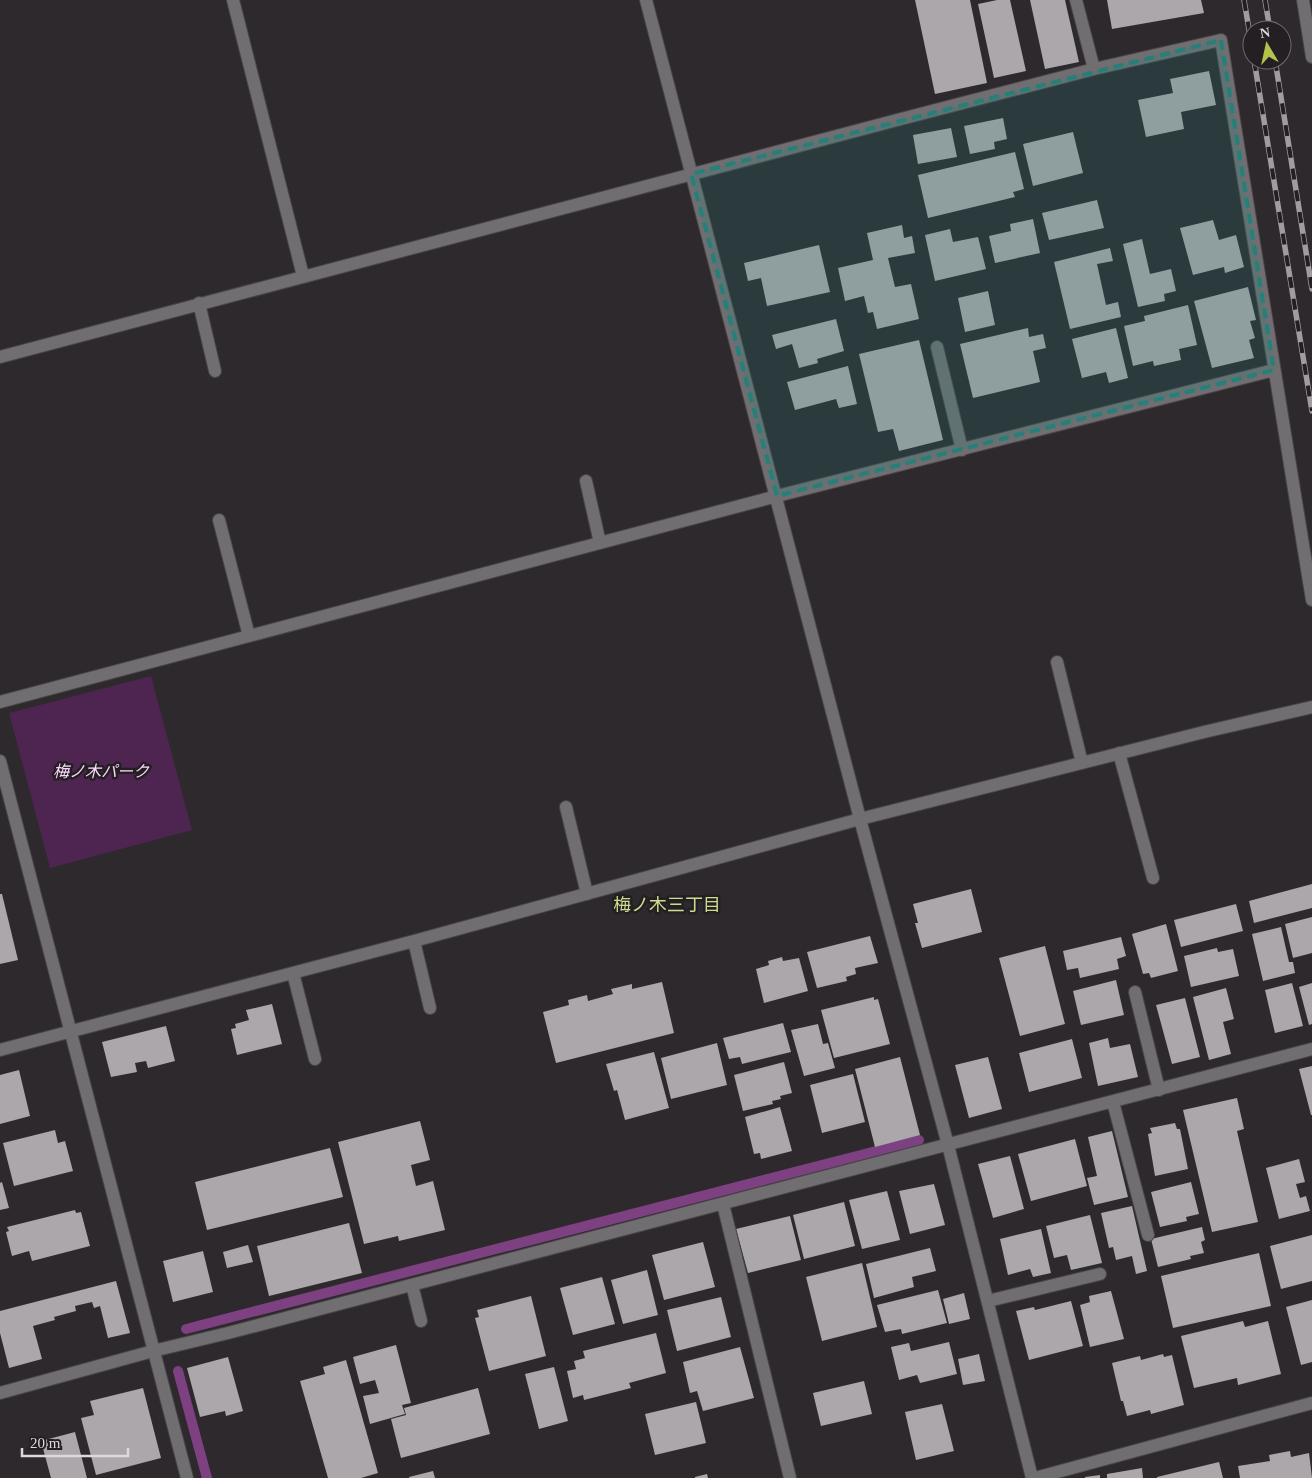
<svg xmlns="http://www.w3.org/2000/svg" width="1312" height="1478" font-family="'Times New Roman','Noto Sans JP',serif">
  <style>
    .green { fill: #4e2551 }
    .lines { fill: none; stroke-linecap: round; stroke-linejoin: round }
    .stream { stroke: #7d4080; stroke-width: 10 }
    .building { fill: #aba7ab }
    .minor-casing { stroke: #494549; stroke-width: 14 }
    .minor { stroke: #706e70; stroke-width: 12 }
    .rail-casing { stroke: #a09da0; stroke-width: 5.5 }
    .rail { stroke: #231f23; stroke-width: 4; stroke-dasharray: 11; stroke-linecap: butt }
    .marked { fill: #248079; fill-opacity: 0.2; stroke: #248079; stroke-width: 4; stroke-dasharray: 10 6; stroke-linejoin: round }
    .labels { text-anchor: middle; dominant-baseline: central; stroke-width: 5; stroke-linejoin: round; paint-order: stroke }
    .park-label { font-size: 16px; font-style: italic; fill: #f8d6f9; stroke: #231f23 }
    .neighbourhood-label { font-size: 18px; fill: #cfdb8e; stroke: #231f23 }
  </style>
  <rect width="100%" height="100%" fill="#2d292d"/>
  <!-- green -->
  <path class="green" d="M151,676L192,830L50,868L9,713Z"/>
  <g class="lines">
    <!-- stream -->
    <path class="stream" d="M186,1329L919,1140
      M178,1371L207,1478"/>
  </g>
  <!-- building -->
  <path class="building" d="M915,0H970L987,83L935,94Z
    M997,0H1010L1026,71L994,78L978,4Z
    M1030,0H1065L1079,62L1045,69Z
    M1107,0H1201L1204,13L1112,29Z
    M1209,71L1216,105L1181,112L1184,129L1146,137L1138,100L1173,93L1170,79Z
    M1003,118L1007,139L994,142L995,149L970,154L964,126Z
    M951,128L957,157L918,164L913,135Z
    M1073,132L1083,173L1033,186L1023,144Z
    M1015,152L1024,189L1013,192L1015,197L928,218L918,175Z
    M1097,200L1104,228L1049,240L1042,213Z
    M1033,219L1040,253L995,263L989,236L1011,231L1010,224Z
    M1213,220L1219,240L1236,235L1244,267L1225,273L1224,267L1193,275L1180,228Z
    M902,225L904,238L912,236L915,253L888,258L895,287L911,284L919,319L877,329L873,312L868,313L864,296L845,301L838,268L873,260L867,233Z
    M950,229L953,242L978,237L986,269L935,281L925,235Z
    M1142,239L1150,274L1171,269L1176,291L1164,294L1165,301L1138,307L1123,244Z
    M819,245L830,292L767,306L761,278L748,281L744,263Z
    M1110,248L1113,261L1097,264L1106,305L1118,302L1121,317L1070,329L1054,262Z
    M1248,287L1256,320L1250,321L1255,338L1249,340L1254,358L1212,368L1194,301Z
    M988,291L995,325L965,332L958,298Z
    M1188,305L1197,345L1179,349L1181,360L1154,366L1153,361L1133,366L1124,326L1145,321L1144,316Z
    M836,319L844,351L817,359L818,363L799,368L792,344L776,349L772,335Z
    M1028,328L1029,337L1043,334L1046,348L1033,351L1040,382L973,398L960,344Z
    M1116,328L1128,378L1109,383L1106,372L1082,378L1072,339Z
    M919,340L943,440L899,451L893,429L878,432L859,354Z
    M848,366L857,404L839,408L836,399L795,410L787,382Z
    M1312,884V908L1254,923L1249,901Z
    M971,889L982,932L922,948L915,923H918L913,904Z
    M0,894H2L18,960L0,964Z
    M1236,904L1243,931L1181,947L1174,920Z
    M1312,917V953L1293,958L1285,924Z
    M1166,924L1178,971L1151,978L1149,973L1143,974L1132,934Z
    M1281,927L1289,962H1293L1295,973L1263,981L1252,934Z
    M870,936L878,963L855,968L856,974L846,977L847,981L817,988L807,952Z
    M1121,937L1126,956L1117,959L1119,969L1080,978L1078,968L1067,970L1063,951Z
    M1045,946L1065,1024L1020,1036L999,958Z
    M1217,948L1218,952L1233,949L1239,976L1191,987L1184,956Z
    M782,957L783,961L799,958L808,991L764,1003L756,969L769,965L768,961Z
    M1116,980L1124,1015L1081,1025L1073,991Z
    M662,982L674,1033L556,1063L543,1012L569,1005L568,1000L587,995L588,1001L613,994L611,989L632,984V989Z
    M1292,983L1303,1026L1275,1033L1265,990Z
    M1312,983V1024L1309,1025L1299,987Z
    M1226,988L1234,1019L1223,1022L1231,1054L1209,1060L1193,997Z
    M874,997V1000L878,999L890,1044L834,1058L821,1010Z
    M1185,998L1200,1057L1172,1064L1156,1005Z
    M272,1004L282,1044L237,1055L231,1029L236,1028L235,1024L249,1020L246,1010Z
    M783,1023L791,1052L742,1064L740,1057L729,1059L723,1038Z
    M818,1024L823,1044L828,1043L835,1068L804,1076L791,1030Z
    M166,1026L175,1061L148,1068L146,1061L135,1063L137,1072L111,1077L102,1042Z
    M1108,1038L1110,1048L1130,1044L1138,1077L1098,1086L1089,1043Z
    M1072,1039L1082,1078L1029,1092L1019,1053Z
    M717,1043L727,1085L671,1099L661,1058Z
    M654,1052L669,1108L625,1120L617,1090L614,1091L606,1064Z
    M900,1057L920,1135L875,1147L855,1069Z
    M988,1057L1002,1109L969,1118L955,1065Z
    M784,1062L792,1093L780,1096L781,1099L772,1101L773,1104L743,1111L734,1075Z
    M1312,1066V1115H1311L1299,1069Z
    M19,1070L30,1116L0,1124V1075Z
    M853,1074L865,1122L822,1133L810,1085Z
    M1237,1098L1244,1129L1237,1131L1258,1222L1212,1232L1183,1110Z
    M780,1107L792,1151L761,1159L760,1153L754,1154L745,1117Z
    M420,1121L430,1160L411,1165L416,1186L433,1181L445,1230L399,1241L398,1236L364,1244L338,1142Z
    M1175,1123L1177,1129H1180L1188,1169L1155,1176L1148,1134L1152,1133L1150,1128Z
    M55,1130L58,1143L65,1141L73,1171L14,1186L3,1143Z
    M1112,1131L1128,1197L1094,1205L1087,1178L1097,1176L1088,1137Z
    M1075,1139L1087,1186L1031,1201L1018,1154Z
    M330,1148L343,1197L207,1230L195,1182Z
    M1010,1156L1024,1209L993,1218L978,1164Z
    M1299,1159L1305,1182L1296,1184L1300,1198L1306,1196L1310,1211L1279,1219L1266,1168Z
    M2,1182L9,1208L0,1210V1183Z
    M1191,1182L1199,1214L1186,1217L1187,1221L1160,1227L1151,1192Z
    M934,1184L945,1225L910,1234L899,1191Z
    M887,1191L900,1240L862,1249L849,1200Z
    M844,1202L855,1246L804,1259L793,1215Z
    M1132,1206L1147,1271L1136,1274L1132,1256L1116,1260L1113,1247L1109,1248L1101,1213Z
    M75,1210L76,1213L81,1212L90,1246L32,1261L29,1251L12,1256L6,1232L9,1231L7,1227Z
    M1090,1215L1102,1263L1071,1270L1067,1255L1054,1258L1046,1226Z
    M790,1216L801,1260L748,1273L736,1229Z
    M349,1223L362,1273L269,1296L257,1246Z
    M1202,1227L1205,1240L1201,1242L1204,1253L1190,1256L1191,1259L1158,1267L1151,1239Z
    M1041,1229L1051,1273L1033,1277L1030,1269L1008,1275L1000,1239Z
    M1312,1235V1281L1281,1289L1270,1246Z
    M703,1242L715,1287L664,1300L652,1255Z
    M248,1245L253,1262L227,1268L223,1252Z
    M930,1248L936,1271L912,1277L914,1287L874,1298L866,1264Z
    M203,1251L213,1292L173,1302L163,1261Z
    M1259,1253L1271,1306L1173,1328L1161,1276Z
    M862,1263L877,1327L822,1341L806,1277Z
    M647,1270L658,1315L623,1324L611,1280Z
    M602,1277L615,1324L573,1335L560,1288Z
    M116,1281L130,1333L108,1338L100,1306L94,1308L92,1302L75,1306L76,1311L54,1317L55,1320L33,1326L42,1359L9,1368L0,1333V1311Z
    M938,1290L947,1323L902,1334L901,1329L885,1332L877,1305Z
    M1111,1291L1124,1339L1090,1347L1080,1305L1090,1302L1089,1296Z
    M964,1293L970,1319L949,1324L943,1299Z
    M531,1296L546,1356L489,1371L475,1318L479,1317L477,1310Z
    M721,1297L731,1337L677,1351L667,1310Z
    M1312,1300V1362L1301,1365L1286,1307Z
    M1071,1301L1083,1346L1029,1360L1016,1311L1034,1307L1035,1310Z
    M1243,1321L1245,1327L1268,1321L1281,1374L1238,1385L1237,1378L1194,1388L1181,1336Z
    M656,1333L666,1373L629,1383L631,1388L584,1400L583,1395L573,1398L567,1371L576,1369L574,1361L585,1358L583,1351Z
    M949,1342L957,1374L920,1383L917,1375L899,1380L891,1347L909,1343L911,1351Z
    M396,1345L411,1403L402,1405L405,1414L370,1424L363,1396L379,1393L375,1380L360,1384L353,1357Z
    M740,1347L754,1398L703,1411L697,1391L690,1393L683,1362Z
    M979,1354L985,1381L963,1385L958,1359Z
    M1163,1354L1164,1357L1172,1355L1184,1405L1151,1414L1150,1410L1127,1416L1123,1401H1121L1112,1363L1140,1356L1141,1360Z
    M228,1357L243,1411L226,1416L225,1411L200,1417L187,1368Z
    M346,1360L378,1473L361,1478H328L300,1381L325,1374L323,1367Z
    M554,1367L568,1421L539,1429L525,1374Z
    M864,1381L872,1414L821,1426L813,1393Z
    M143,1388L161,1458L96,1475L81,1418L94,1415L90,1401Z
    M478,1388L490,1434L401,1458L391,1419L406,1415L404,1408Z
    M696,1402L706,1443L655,1455L645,1414Z
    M942,1404L954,1451L916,1460L905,1412Z
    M75,1432L87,1478H51L41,1441Z
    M1290,1451L1291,1457L1309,1453L1312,1478H1240L1238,1466L1270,1461L1269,1455Z
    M1219,1462L1223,1478H1157V1477Z
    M1142,1468L1143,1478H1107V1474Z
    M433,1471L435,1478H409V1477Z
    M707,1474L708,1478H695V1477Z
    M1100,1475V1478H1085V1477Z"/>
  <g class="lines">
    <!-- minor casing -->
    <g class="minor-casing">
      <path id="minor" d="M233,0L303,276
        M646,0L860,819L948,1145L1032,1478
        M1076,0L1094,69
        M1303,0L1312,57
        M199,303L215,371
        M937,347L962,450
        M0,357L897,120L1094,69L1221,40L1312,600
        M586,481L600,543
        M219,520L249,636
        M1057,662L1082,763
        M0,702L777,496L1274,370
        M1119,753L1153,878
        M0,761L187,1478
        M566,807L587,894
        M414,941L430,1008
        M293,973L315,1059
        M1135,992L1159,1090
        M0,1050L414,941L860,819L1204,732L1312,707
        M1113,1102L1148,1235
        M723,1204L790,1478
        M412,1285L421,1321
        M988,1301L1100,1274
        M0,1393L153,1351L228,1333L1312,1049
        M1035,1478L1312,1403"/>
    </g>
    <!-- minor -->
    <use href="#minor" class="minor"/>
    <!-- rail casing -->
    <g class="rail-casing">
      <path id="rail" d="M1244,0L1252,47
        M1265,0L1270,30
        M1254,60L1312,411
        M1275,60L1312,289"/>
    </g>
    <!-- rail -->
    <use href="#rail" class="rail"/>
  </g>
  <!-- marked area -->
  <path class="marked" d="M1221,40L1274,370L777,496L691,174Z"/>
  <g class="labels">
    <!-- park labels -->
    <g class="park-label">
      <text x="101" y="771">梅ノ木パーク</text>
    </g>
    <!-- neighbourhood labels -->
    <g class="neighbourhood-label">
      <text x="667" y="905">梅ノ木三丁目</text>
    </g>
  </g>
  <!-- north arrow -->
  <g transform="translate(1267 45) rotate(351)"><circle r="24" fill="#231f23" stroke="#6d6a6d"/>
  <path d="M0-4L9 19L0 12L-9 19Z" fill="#b4c24a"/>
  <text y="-8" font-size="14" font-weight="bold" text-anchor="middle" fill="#dcdadc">N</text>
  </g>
  <!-- scale -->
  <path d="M22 1448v8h106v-8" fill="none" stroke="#dcdadc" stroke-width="2.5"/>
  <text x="30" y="1448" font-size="15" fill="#dcdadc" stroke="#231f23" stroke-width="4" paint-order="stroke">20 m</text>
</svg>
